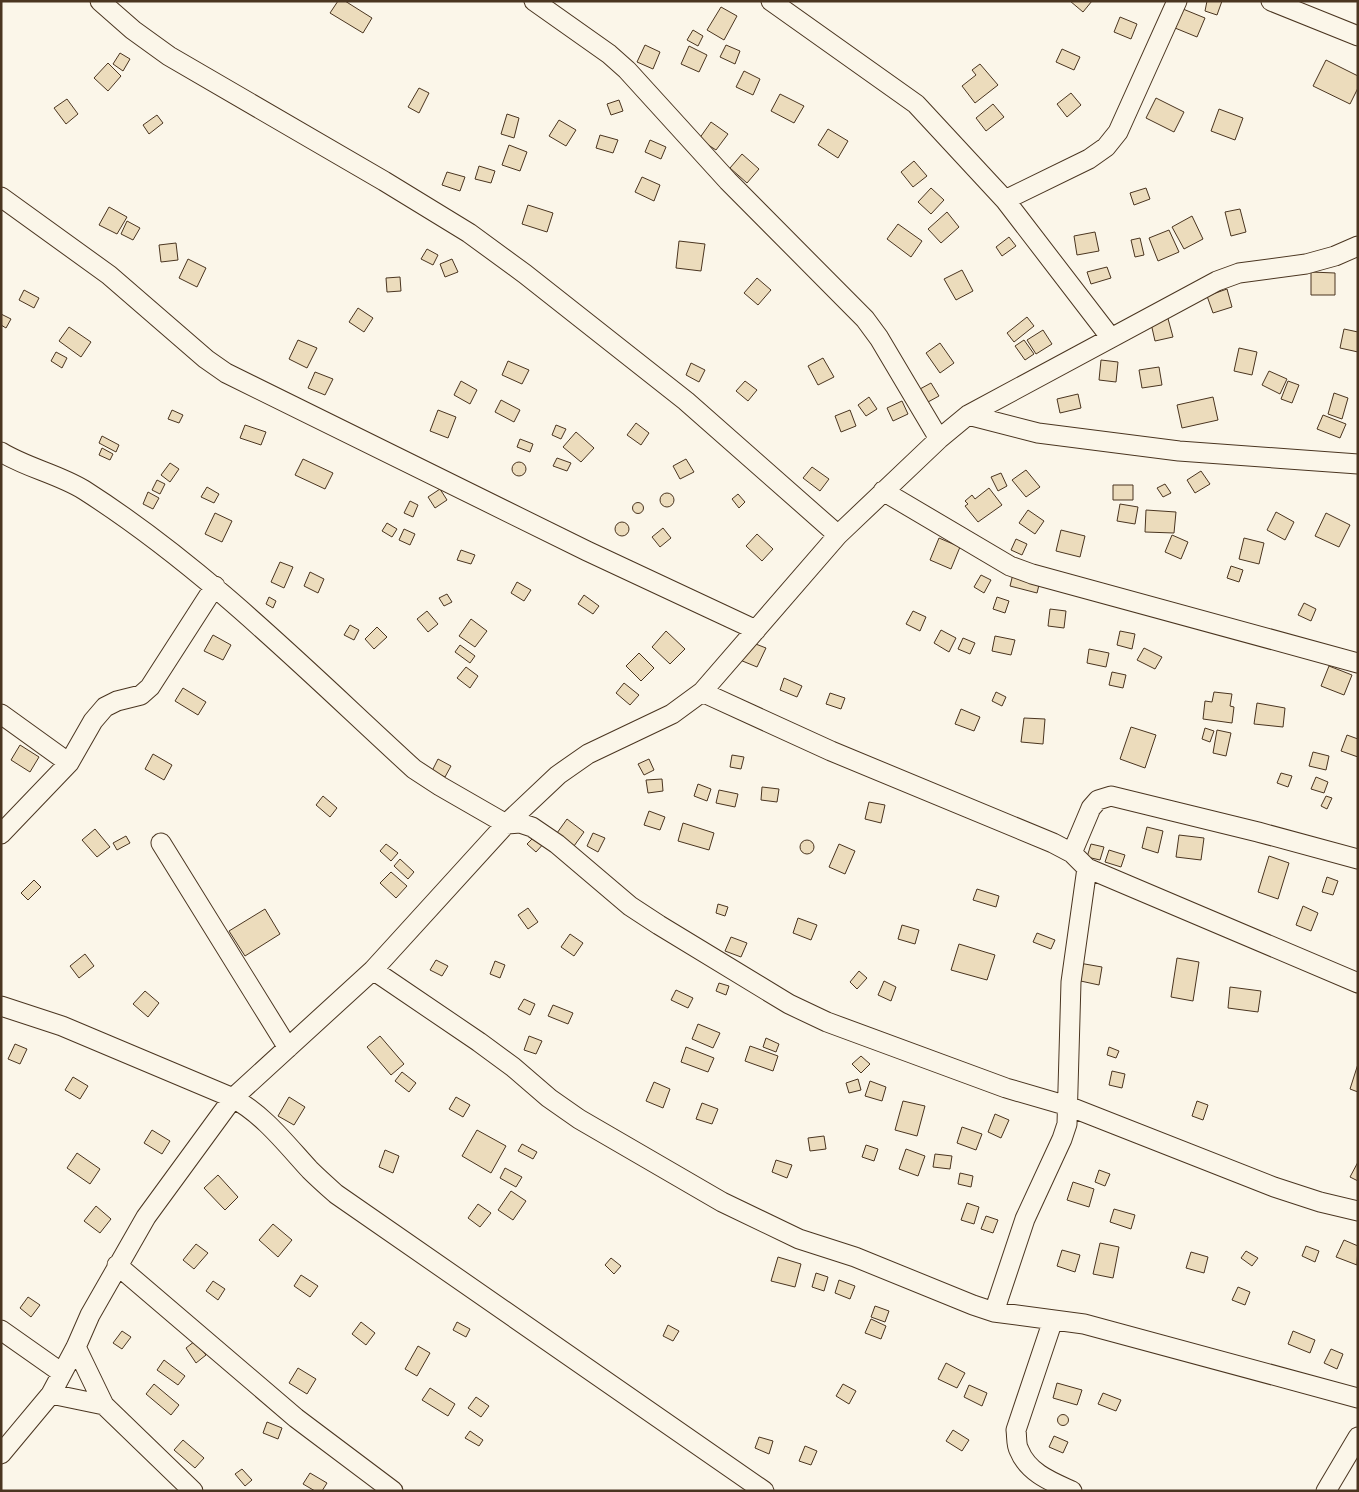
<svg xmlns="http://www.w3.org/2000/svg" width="1359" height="1492" font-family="Jost,sans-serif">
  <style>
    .building { fill: #ecdcbc; stroke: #4a3520 }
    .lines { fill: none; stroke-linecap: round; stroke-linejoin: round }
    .street-casing { stroke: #4a3520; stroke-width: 21 }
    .street { stroke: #fbf6e9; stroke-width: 19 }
  </style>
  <rect width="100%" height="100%" fill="#fbf6e9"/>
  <!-- building -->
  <path class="building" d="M338,1H345L372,18L363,33L330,13Z
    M1070,1H1092L1083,12Z
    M1207,1H1222L1217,15L1205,11Z
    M721,7L737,16L724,40L707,30Z
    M1183,9L1205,18L1197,37L1175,28Z
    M1120,17L1137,24L1131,39L1114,32Z
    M693,30L703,36L698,46L687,40Z
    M645,45L660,52L653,69L637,62Z
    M726,45L740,51L735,64L720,57Z
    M689,46L707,55L699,72L681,64Z
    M1062,49L1080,57L1074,70L1056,62Z
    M120,53L130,59L123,71L113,64Z
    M1326,60L1358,76V88L1350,104L1313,86Z
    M108,63L121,76L108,91L94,78Z
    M980,64L998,85L975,103L962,86L976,75L972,70Z
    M744,71L760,79L753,95L736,87Z
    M419,88L429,93L419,113L408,107Z
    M1071,93L1081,105L1067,117L1057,104Z
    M780,94L804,106L794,123L771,111Z
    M1156,98L1184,112L1174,132L1146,118Z
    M67,99L78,114L66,124L54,108Z
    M619,100L623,111L611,115L607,104Z
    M993,104L1004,117L986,131L976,118Z
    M1219,109L1243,118L1235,140L1211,131Z
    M507,114L519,118L514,138L501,134Z
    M157,115L163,123L149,134L143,125Z
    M559,120L576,130L566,146L549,136Z
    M711,122L728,134L716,150L699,139Z
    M828,129L848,141L838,158L818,145Z
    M600,135L618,140L613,153L596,148Z
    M650,140L666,147L661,159L645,152Z
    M509,145L527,152L520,171L502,165Z
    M742,154L759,169L747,183L730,168Z
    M914,161L927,176L913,187L901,172Z
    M479,166L495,171L491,183L475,179Z
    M447,172L465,177L460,191L442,185Z
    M642,177L660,185L654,201L635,192Z
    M931,188L944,200L931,214L918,202Z
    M1146,188L1150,199L1134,205L1130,193Z
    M528,205L553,213L547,232L522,224Z
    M109,207L127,217L117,234L99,225Z
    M1240,209L1246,232L1231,236L1225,212Z
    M947,212L959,227L941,243L928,229Z
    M1192,216L1203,239L1184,249L1172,227Z
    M127,221L140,228L133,240L121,234Z
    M898,224L922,241L911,257L887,239Z
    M1169,230L1179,252L1158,261L1149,238Z
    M1095,232L1099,251L1077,255L1074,236Z
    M1009,237L1016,246L1002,256L996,247Z
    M1140,238L1144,255L1135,257L1131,240Z
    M679,241L705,244L701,271L676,268Z
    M176,243L178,260L161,262L159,245Z
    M427,249L438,255L433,265L421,259Z
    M188,259L206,268L197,287L179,278Z
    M452,259L458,272L445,277L440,264Z
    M1107,267L1111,278L1091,284L1087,272Z
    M962,270L973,291L956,300L944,279Z
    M1311,272L1335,273V295H1311Z
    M400,277L401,291L387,292L386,278Z
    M757,278L771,290L758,305L744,293Z
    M1227,289L1232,307L1213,313L1207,296Z
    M24,290L39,298L34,308L19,300Z
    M358,308L373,318L364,332L349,322Z
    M1,314L11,319L6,328L1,325Z
    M1167,315L1173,337L1155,341L1150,319Z
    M1027,317L1034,326L1014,342L1007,333Z
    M69,327L91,342L81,357L59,341Z
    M1344,329L1358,332V352L1340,348Z
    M1043,330L1052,344L1036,354L1027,340Z
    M298,340L317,348L307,368L289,359Z
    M1024,340L1034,354L1025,360L1015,346Z
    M940,343L954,363L940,373L926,353Z
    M1239,348L1257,352L1252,375L1234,371Z
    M56,352L67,358L62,368L51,361Z
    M823,358L834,377L818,385L808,366Z
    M1101,360L1118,362L1116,382L1099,380Z
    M508,361L529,370L522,384L502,375Z
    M691,363L705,370L699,382L686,375Z
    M1159,367L1162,385L1142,388L1139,370Z
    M1269,371L1287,379L1280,394L1262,385Z
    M315,372L333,379L325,395L308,388Z
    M461,381L477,390L470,404L454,395Z
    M745,381L757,390L748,401L736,391Z
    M1288,381L1299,385L1292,403L1281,399Z
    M931,383L939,396L928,402L920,389Z
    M1334,393L1348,398L1342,419L1328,414Z
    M1078,394L1081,408L1060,413L1057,399Z
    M869,397L877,409L866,416L858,405Z
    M1213,397L1218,420L1182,428L1177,405Z
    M501,400L520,410L514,422L495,412Z
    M902,401L908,414L893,421L887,408Z
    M172,410L183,415L179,423L168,419Z
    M438,410L456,417L448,438L430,431Z
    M850,410L856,426L841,432L835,416Z
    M1323,415L1346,424L1340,438L1317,429Z
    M636,423L649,433L641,445L627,435Z
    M245,425L266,432L261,445L240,438Z
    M556,425L566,429L561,439L552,435Z
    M576,432L594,448L581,462L563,447Z
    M102,436L119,445L116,452L99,443Z
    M520,439L533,444L530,452L517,447Z
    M102,448L113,454L110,460L99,455Z
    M557,458L571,463L567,471L553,466Z
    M303,459L333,473L325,489L295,475Z
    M686,459L694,472L680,479L673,466Z
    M512 469a7 7 0 1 1 14 0a7 7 0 1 1-14 0Z
    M170,463L179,469L170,482L161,475Z
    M812,467L829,479L820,491L803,478Z
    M1026,470L1040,487L1026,497L1012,480Z
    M1201,471L1210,484L1195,493L1187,480Z
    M1001,473L1007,486L998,491L991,477Z
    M157,480L165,484L160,494L152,490Z
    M1165,484L1171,493L1163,497L1157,488Z
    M1113,485H1133V500H1113Z
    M207,487L219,494L214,503L201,497Z
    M989,488L1002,505L978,522L965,506L968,504L965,501L972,495L975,499Z
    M440,489L447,500L435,508L428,497Z
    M148,492L159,498L153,509L143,504Z
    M660 500a7 7 0 1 1 14 0a7 7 0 1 1-14 0Z
    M738,494L745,502L739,508L732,499Z
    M410,501L418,505L413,517L404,513Z
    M632.5 508a5.5 5.5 0 1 1 11 0a5.5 5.5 0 1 1-11 0Z
    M1120,504L1138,507L1135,524L1117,521Z
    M1028,510L1044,521L1035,534L1019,523Z
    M1146,510L1176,512L1174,533L1145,532Z
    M1276,512L1294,522L1285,540L1267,530Z
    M215,513L232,521L222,542L205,534Z
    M1326,513L1350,525L1339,547L1315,536Z
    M615 529a7 7 0 1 1 14 0a7 7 0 1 1-14 0Z
    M387,523L397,529L392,537L382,531Z
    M663,528L671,538L660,547L652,537Z
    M404,529L415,534L410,545L399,540Z
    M1061,530L1085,536L1080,557L1056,551Z
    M757,534L773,549L762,561L746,546Z
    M1172,535L1188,542L1181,559L1165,552Z
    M939,538L960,547L951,569L930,560Z
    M1244,538L1264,543L1259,564L1239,559Z
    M1016,539L1027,544L1022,555L1011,550Z
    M461,550L475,555L471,564L457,560Z
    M280,562L293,567L284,588L271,582Z
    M1231,566L1243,570L1239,582L1227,578Z
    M310,572L324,579L318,593L304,586Z
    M1013,574L1040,581L1037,593L1010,586Z
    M981,575L991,580L984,593L974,587Z
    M517,582L531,590L524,601L511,593Z
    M447,594L452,602L444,606L439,598Z
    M584,595L599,606L593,614L578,604Z
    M269,597L276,601L273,608L266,604Z
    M997,597L1009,601L1005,613L993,609Z
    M1304,603L1316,609L1311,621L1298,615Z
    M1050,609L1066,611L1064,628L1048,626Z
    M427,611L438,624L428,632L417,619Z
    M913,611L926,617L920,631L906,624Z
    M471,619L487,631L475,647L459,636Z
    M350,625L359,630L354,640L344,635Z
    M377,627L387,637L374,649L365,639Z
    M941,630L956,638L949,652L934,643Z
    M666,631L685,649L670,664L652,647Z
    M1120,631L1135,634L1132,649L1117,645Z
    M213,635L231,645L223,660L204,651Z
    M995,636L1015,640L1011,655L992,651Z
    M963,638L975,643L970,654L958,649Z
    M748,641L766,648L757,667L740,660Z
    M460,645L475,656L470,663L455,652Z
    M1144,648L1162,657L1155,669L1137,660Z
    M1089,649L1109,653L1106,667L1087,663Z
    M639,653L654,668L641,681L626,666Z
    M1329,666L1352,675L1344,695L1321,686Z
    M466,667L478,676L470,688L457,678Z
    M1112,672L1126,675L1123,688L1109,685Z
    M784,678L802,686L797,697L780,690Z
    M624,683L639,695L630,705L616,693Z
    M183,688L206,702L198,715L175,701Z
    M996,692L1006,697L1002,706L992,701Z
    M1214,692L1232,694L1230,706L1234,707L1232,723L1203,719L1205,701L1212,702Z
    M830,693L845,698L841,709L826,704Z
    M1257,703L1285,708L1283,727L1254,724Z
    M961,709L980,717L974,731L955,724Z
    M1024,718L1045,719L1043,744L1021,742Z
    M1131,727L1156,735L1145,768L1120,759Z
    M1205,728L1214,731L1210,742L1202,739Z
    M1217,730L1231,733L1226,756L1213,753Z
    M1347,735L1358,739V757L1341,751Z
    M20,745L39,757L30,772L11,760Z
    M1313,752L1329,756L1326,770L1309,766Z
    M153,754L172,765L164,780L145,769Z
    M732,755L744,757L741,769L730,767Z
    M438,759L451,766L445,777L432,771Z
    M649,759L654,770L644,775L638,764Z
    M1281,773L1292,776L1288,787L1277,783Z
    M1316,777L1328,782L1324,793L1311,789Z
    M662,779L663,791L648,793L646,780Z
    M698,784L711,789L707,801L694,796Z
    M762,787L779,789L777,802L761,800Z
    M719,790L738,794L735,807L716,803Z
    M323,796L337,808L330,817L316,805Z
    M1326,796L1332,798L1327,809L1321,806Z
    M869,802L885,805L881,823L865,819Z
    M649,811L665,817L660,830L644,825Z
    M567,819L584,832L574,846L557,833Z
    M683,823L714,833L709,850L678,841Z
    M1147,827L1163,831L1158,853L1142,848Z
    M95,829L110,847L97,857L82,840Z
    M538,833L546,841L536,852L527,844Z
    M593,833L605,838L598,852L587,846Z
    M1179,835L1204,838L1201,860L1176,857Z
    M126,836L130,843L117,850L113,843Z
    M800 847a7 7 0 1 1 14 0a7 7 0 1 1-14 0Z
    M386,844L398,853L391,861L380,851Z
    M839,844L855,851L845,874L829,867Z
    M1091,844L1104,847L1100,860L1087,857Z
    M1109,850L1125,855L1121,867L1105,862Z
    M1269,856L1289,863L1278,899L1258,892Z
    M400,859L414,872L408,879L394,866Z
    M391,872L407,886L396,898L380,883Z
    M1327,877L1338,881L1333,895L1322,892Z
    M34,880L41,887L28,900L21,893Z
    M977,889L999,896L996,907L973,900Z
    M718,904L728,907L725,916L716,913Z
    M1303,906L1318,913L1311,931L1296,925Z
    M528,908L538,922L528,929L518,915Z
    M265,909L280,934L245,956L229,931Z
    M798,918L817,925L811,940L793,933Z
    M902,925L919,930L915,944L898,939Z
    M1037,933L1055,940L1051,949L1033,942Z
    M570,934L583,943L574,956L561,947Z
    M731,937L747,943L741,957L725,951Z
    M959,944L995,955L987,980L951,970Z
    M85,954L94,966L79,978L70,966Z
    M1177,958L1199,962L1193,1001L1171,997Z
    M436,960L448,966L442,976L430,970Z
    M495,961L505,965L500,978L490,974Z
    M1079,963L1102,967L1099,985L1076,980Z
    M859,971L867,978L857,989L850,982Z
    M884,981L896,987L891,1001L878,995Z
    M719,983L729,986L726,995L716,991Z
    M1230,987L1261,991L1258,1012L1228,1008Z
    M676,990L693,998L688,1008L671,1000Z
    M145,991L159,1003L148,1017L133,1004Z
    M524,999L535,1004L530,1015L518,1009Z
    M553,1005L573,1013L568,1024L548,1016Z
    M698,1024L720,1033L713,1048L692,1039Z
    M380,1036L404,1064L391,1075L367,1047Z
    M529,1036L542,1041L536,1054L524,1050Z
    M766,1038L779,1044L776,1052L763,1047Z
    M15,1044L27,1049L20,1064L8,1059Z
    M750,1046L778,1056L773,1071L745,1061Z
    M686,1047L714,1058L708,1072L681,1062Z
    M1109,1047L1119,1051L1116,1058L1107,1055Z
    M861,1056L870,1064L861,1073L852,1064Z
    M1358,1064V1092L1350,1089Z
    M1112,1071L1125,1074L1122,1088L1109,1085Z
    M402,1072L416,1083L409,1092L395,1081Z
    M73,1077L88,1086L80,1099L65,1090Z
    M858,1079L861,1090L849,1093L846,1083Z
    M870,1081L886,1087L882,1101L865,1096Z
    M654,1082L670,1089L663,1108L646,1101Z
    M289,1097L305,1107L294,1125L278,1116Z
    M456,1097L470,1105L463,1117L449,1109Z
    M903,1101L925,1106L917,1136L895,1130Z
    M1197,1101L1208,1105L1203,1120L1192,1116Z
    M702,1103L718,1109L712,1124L696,1119Z
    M995,1114L1009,1120L1001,1138L988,1132Z
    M962,1127L982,1134L976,1150L957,1143Z
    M152,1130L170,1141L162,1154L144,1143Z
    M477,1130L506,1146L491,1173L462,1156Z
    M824,1136L826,1149L810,1151L808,1138Z
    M522,1144L537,1152L533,1159L518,1151Z
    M866,1145L878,1149L874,1161L862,1157Z
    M906,1149L925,1156L918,1176L899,1169Z
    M385,1150L399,1156L393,1173L379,1167Z
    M77,1153L100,1169L90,1184L67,1168Z
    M935,1154L952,1156L950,1169L933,1167Z
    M776,1160L792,1165L787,1178L772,1172Z
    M1358,1162V1181L1350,1177Z
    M505,1168L522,1177L516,1187L500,1178Z
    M1099,1170L1110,1174L1105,1186L1095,1182Z
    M960,1173L973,1176L971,1187L958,1184Z
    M218,1175L238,1197L225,1210L204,1188Z
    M1073,1182L1094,1189L1089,1207L1067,1200Z
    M511,1191L526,1201L513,1220L498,1210Z
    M967,1203L979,1207L974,1224L961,1220Z
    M478,1204L491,1213L480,1227L468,1218Z
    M96,1206L111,1219L100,1233L84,1221Z
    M1114,1209L1135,1215L1131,1229L1110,1222Z
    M986,1216L998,1220L993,1233L981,1229Z
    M273,1224L292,1240L278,1257L259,1240Z
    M1344,1240L1358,1246L1357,1265L1336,1257Z
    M1100,1243L1119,1247L1113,1278L1093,1274Z
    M196,1244L208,1253L194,1269L183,1260Z
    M1306,1246L1319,1251L1315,1262L1302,1256Z
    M1062,1250L1080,1255L1075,1272L1057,1266Z
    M1246,1251L1258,1258L1252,1266L1241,1258Z
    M1191,1252L1208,1257L1204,1273L1186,1268Z
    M778,1257L801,1264L795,1287L771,1281Z
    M611,1258L621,1266L614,1274L605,1265Z
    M816,1273L828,1277L824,1291L812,1287Z
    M301,1275L318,1286L310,1297L294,1286Z
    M839,1280L855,1286L850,1299L835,1293Z
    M213,1281L225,1289L218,1300L206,1291Z
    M1238,1287L1250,1292L1245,1305L1232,1300Z
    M28,1297L40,1305L31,1317L20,1308Z
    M875,1306L889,1311L885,1322L871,1317Z
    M871,1319L886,1326L881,1339L865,1333Z
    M361,1322L375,1333L366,1345L352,1334Z
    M457,1322L470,1329L466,1337L453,1330Z
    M668,1325L679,1331L673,1341L663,1336Z
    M122,1331L131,1337L122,1349L113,1343Z
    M1293,1331L1315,1340L1310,1353L1288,1344Z
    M195,1341L206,1355L196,1363L186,1348Z
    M418,1346L430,1353L417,1376L405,1369Z
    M1331,1349L1343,1354L1337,1369L1324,1363Z
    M164,1360L185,1376L178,1385L157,1370Z
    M946,1363L965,1373L957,1388L938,1379Z
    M298,1368L316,1379L307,1394L289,1383Z
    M1057,1383L1082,1390L1077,1405L1053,1398Z
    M154,1384L179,1405L171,1415L146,1394Z
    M843,1384L856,1391L849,1404L836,1396Z
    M969,1385L987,1393L982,1406L964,1397Z
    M430,1388L455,1404L448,1416L422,1400Z
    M1103,1393L1121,1400L1116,1411L1098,1404Z
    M476,1397L489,1406L481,1417L468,1408Z
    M1057.5 1420a5.5 5.5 0 1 1 11 0a5.5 5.5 0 1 1-11 0Z
    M267,1422L282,1428L278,1439L263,1433Z
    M953,1430L969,1440L962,1451L946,1441Z
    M470,1431L483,1440L479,1446L465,1438Z
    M1054,1436L1068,1442L1063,1453L1049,1447Z
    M759,1437L773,1441L769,1454L755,1448Z
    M183,1440L204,1458L195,1468L174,1450Z
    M805,1446L817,1451L811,1465L799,1461Z
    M242,1469L252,1480L245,1486L235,1474Z
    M310,1473L327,1483L322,1491H315L303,1484Z"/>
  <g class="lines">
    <!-- street casing -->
    <g class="street-casing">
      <path id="street" d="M100,1L133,30L169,56L384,181L469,233L525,274L686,401L838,535
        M534,1L609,54L627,70L728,181L865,319L879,338L939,439
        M771,1L916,104L1005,200L1111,338
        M1271,1L1358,36
        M1,197L109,275L206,359L226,373L587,551L756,630
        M1005,200L1089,159L1106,147L1118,132L1177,1
        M968,415L1038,433L1179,451L1358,464
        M1,452C27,468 58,474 84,490C206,568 308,672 414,769L440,786L506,824L520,823L532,827L557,844L630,906L659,925L789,1004L827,1022L1006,1088L1068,1106L1274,1187L1320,1202L1358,1211
        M883,491L1010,566L1032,574L1358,663
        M702,692L831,751L1053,843L1072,853L1087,868L1358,983
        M1,714L69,763
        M1,834L69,763L93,721L105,707L117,701L141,695L150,687L215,586
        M161,843L288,1048
        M1072,853L1091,808L1098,800L1111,796L1258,832L1358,859
        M373,970L479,1042L513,1067L549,1098L579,1119L722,1202L799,1239L855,1257L973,1305L994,1312L1084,1324L1358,1398
        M1,1006L62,1026L233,1098C264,1115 286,1144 310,1170C318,1178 327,1186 336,1194L764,1491
        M117,1265L296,1418L393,1491
        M994,1312L1025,1219L1062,1139L1067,1124L1071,982L1087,868
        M1053,1320L1016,1430C1017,1437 1016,1445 1019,1450C1028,1473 1052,1482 1072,1491
        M1,1330L62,1373
        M76,1347L104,1405
        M1,1454L51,1394
        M193,1491L104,1405L51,1394L76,1347L90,1315L146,1217L233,1098L373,970L506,824L558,775L588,754L672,714L702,692L838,535L939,439L968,415L1217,281L1239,273L1306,264L1335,256L1358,246
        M1326,1491L1358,1437"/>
    </g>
    <!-- street -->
    <use href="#street" class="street"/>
  </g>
  <!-- border -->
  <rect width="1359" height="1492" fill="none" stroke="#4a3520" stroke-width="5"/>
</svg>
